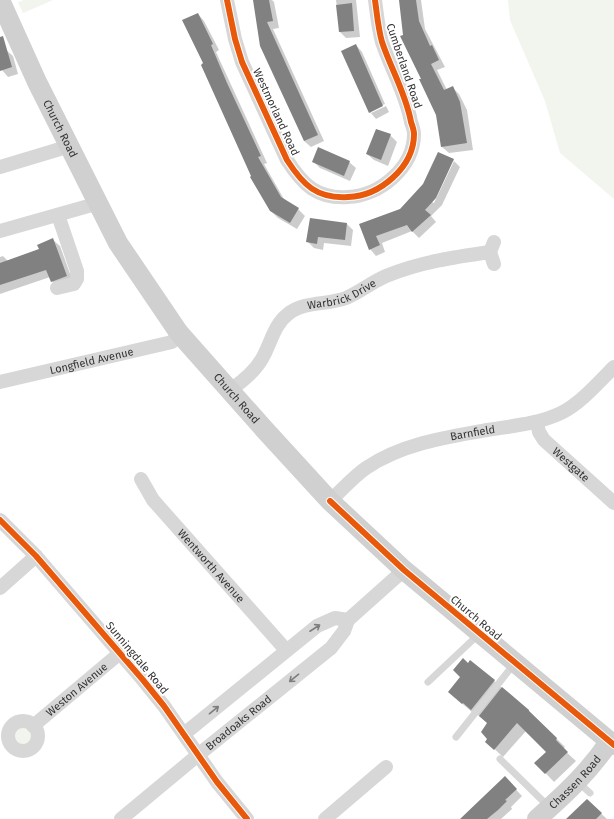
<svg xmlns="http://www.w3.org/2000/svg" width="614" height="819" font-family="'Fira Sans',sans-serif">
  <style>
    .green { fill: #f1f5ed }
    .shadow { fill: #0003; fill-rule: evenodd }
    .building { fill: #818181 }
    .lines { fill: none; stroke-linecap: round; stroke-linejoin: round }
    .lane { stroke: #d7d7d7; stroke-width: 7 }
    .street { stroke: #d7d7d7; stroke-width: 14 }
    .secondary { stroke: #d0d0d0; stroke-width: 20 }
    .cycleway-casing { stroke: #fff; stroke-width: 8 }
    .cycleway { stroke: #e8590c; stroke-width: 6 }
    .oneway { stroke: #7d7d7d }
    .labels { text-anchor: middle; dominant-baseline: central; stroke-width: 4; stroke-linejoin: round; paint-order: stroke }
    .street-label { font-size: 11px; fill: #333; stroke: #fff }
  </style>
  <rect width="100%" height="100%" fill="#fff"/>
  <!-- green -->
  <path class="green" d="M24,0H53L23,13L18,2Z
    M508,0H614V199L560,153L545,101L510,20Z
    M14 736a9 9 0 1 1 18 0a9 9 0 1 1-18 0Z"/>
  <!-- shadow -->
  <path class="shadow" d="M254,0H272L274,2L279,28L273,29L324,141L311,147L304,141Z
    M336,0H356L360,37L346,38L340,32Z
    M400,0H421L425,29L445,67L437,70L447,90L453,88L459,94L467,110L473,150L449,153L442,147L437,115L404,36Z
    M198,14L204,21L219,50L216,52L267,163L264,164L285,201L298,209L305,216L297,229L278,218L271,211L252,177L205,64Z
    M356,45L362,52L385,104L371,110V113L386,106L389,112L376,119L370,112Z
    M6,50L13,56L18,74L8,77L2,70L0,66V51Z
    M390,135L397,142L388,166L374,160L367,154Z
    M439,153L453,160L460,167L442,205L431,216L436,222L419,238L412,231L382,243L385,252L376,256L370,249L360,225L401,209L424,185ZM452,161H454L434,203L432,202Z
    M313,161L349,162L356,168L350,181L320,168Z
    M311,219L347,224L353,230L351,246L324,243L323,250L314,248L308,242Z
    M53,240L60,246L73,282L58,288L52,281L50,277L0,294V257L3,256L8,261L40,249Z
    M494,681L528,710L565,747L563,749L576,761L554,782L536,763L547,752L526,731L503,757L487,742L488,739V723L474,712L473,713L449,692Z
    M505,778L522,796L511,807L512,809L501,819H461Z
    M587,801L607,819H568Z"/>
  <!-- building -->
  <path class="building" d="M253,0H269L273,21L267,22L318,135L304,141L260,46Z
    M399,0H416L419,21L430,46L432,45L439,60L431,64L444,90L453,86L460,102L467,143L441,147L436,115L419,79H421L400,36L403,35Z
    M352,3L354,31L339,32L336,5Z
    M198,13L213,44L211,45L227,83L261,156L258,157L281,197L299,208L290,223L270,211L250,177L251,176L201,65L203,63L182,20Z
    M3,36L12,67L0,71V37Z
    M356,44L383,106L369,113L341,51Z
    M376,129L391,134L381,160L366,154Z
    M318,147L350,161L344,176L312,162Z
    M438,152L454,159L436,198L425,210L431,215L412,232L407,225L376,236L380,245L369,250L359,224L400,209L423,184Z
    M310,218L347,223L345,240L318,237L317,244L306,242Z
    M53,238L67,276L51,282L46,270L0,285V263L39,249L37,245Z
    M463,658L468,663L470,660L495,680L471,710L463,703L462,704L448,692L460,677L453,670Z
    M502,687L529,710V711L557,738L556,740L568,752L545,774L534,763L546,752L517,723L494,750L485,742L487,739L481,732L487,723L479,716Z
    M505,776L517,789L505,800L507,801L498,810L487,819H460Z
    M587,799L602,813L596,819H566Z"/>
  <g class="lines">
    <!-- lane -->
    <path class="lane" d="M428,682L479,634
      M456,737L514,664
      M500,759L548,806
      M578,782L590,793"/>
    <!-- street -->
    <g class="street">
      <path d="M227,0L235,39L242,62L287,160C303,185 317,199 348,197C380,196 414,167 414,134C414,130 412,125 411,122C406,94 391,69 382,42C378,28 377,14 375,0"/>
      <path d="M0,167L60,149L69,144"/>
      <path d="M0,231L99,203"/>
      <path d="M494,264L490,252L494,242"/>
      <path d="M57,288L74,284L77,279V271L58,215"/>
      <path id="s1" d="M0,382L172,342L179,333"/>
      <path id="s2" d="M230,390C245,380 258,369 265,353C272,339 275,324 288,314C304,301 328,305 346,298C360,292 372,282 386,276C420,262 455,257 490,252"/>
      <path id="s3" d="M537,422L539,432L544,440L614,503"/>
      <path id="s4" d="M141,479L153,500L286,650"/>
      <path id="s5" d="M330,501C342,490 353,477 366,468C402,444 446,437 487,430C512,426 538,424 561,413C580,404 599,382 614,367"/>
      <path d="M0,520L36,556L143,680L164,706L217,782L247,819"/>
      <path d="M0,588L36,556"/>
      <circle cx="23" cy="736" r="15"/>
      <path id="s6" d="M33,726L120,653"/>
      <path d="M184,734L317,626L335,618L348,620"/>
      <path id="s7" d="M121,819L198,755L331,648L344,631L348,620L404,570"/>
      <path d="M325,819L386,767"/>
    </g>
    <!-- secondary -->
    <g class="secondary">
      <path id="s8" d="M0,0L37,82L118,243L179,333L264,429L330,501L404,570L614,745"/>
      <path id="s9" d="M537,819C564,795 589,772 609,742"/>
    </g>
    <!-- cycleway casing -->
    <g class="cycleway-casing">
      <path id="cycleway" d="M227,0L235,39L242,62L287,160C303,185 317,199 348,197C380,196 414,167 414,134C414,130 412,125 411,122C406,94 391,69 382,42C378,28 377,14 375,0
        M330,501L404,570L614,745
        M0,520L36,556L143,680L164,706L217,782L247,819"/>
    </g>
    <!-- cycleway -->
    <use href="#cycleway" class="cycleway"/>
  </g>
  <!-- one-way arrows -->
  <defs><path id="oneway-shaft" d="M-6 0H5M1.5-3L5.5 0L1.5 3" fill="none" stroke-width="1.6" stroke-linecap="round" stroke-linejoin="round"/></defs>
  <g class="oneway">
    <use href="#oneway-shaft" transform="translate(315 628) rotate(-33)"/>
    <use href="#oneway-shaft" transform="translate(294 678) rotate(141)"/>
    <use href="#oneway-shaft" transform="translate(214 710) rotate(-39)"/>
  </g>
  <g class="labels">
    <!-- street labels -->
    <g class="street-label">
      <text transform="translate(404 66) rotate(71)">Cumberland Road</text>
      <text transform="translate(276 112) rotate(65)">Westmorland Road</text>
      <text stroke="none"><textPath href="#s8" startOffset="142">Church Road</textPath></text>
      <text stroke="none"><textPath href="#s2" startOffset="155">Warbrick Drive</textPath></text>
      <text stroke="none"><textPath href="#s1" startOffset="94">Longfield Avenue</textPath></text>
      <text stroke="none"><textPath href="#s8" startOffset="466">Church Road</textPath></text>
      <text stroke="none"><textPath href="#s5" startOffset="162">Barnfield</textPath></text>
      <text stroke="none"><textPath href="#s3" startOffset="56">Westgate</textPath></text>
      <text stroke="none"><textPath href="#s4" startOffset="112">Wentworth Avenue</textPath></text>
      <text transform="translate(476 618) rotate(40)">Church Road</text>
      <text transform="translate(137 658) rotate(50)">Sunningdale Road</text>
      <text stroke="none"><textPath href="#s6" startOffset="57">Weston Avenue</textPath></text>
      <text stroke="none"><textPath href="#s7" startOffset="152">Broadoaks Road</textPath></text>
      <text stroke="none"><textPath href="#s9" startOffset="53">Chassen Road</textPath></text>
    </g>
  </g>
</svg>
